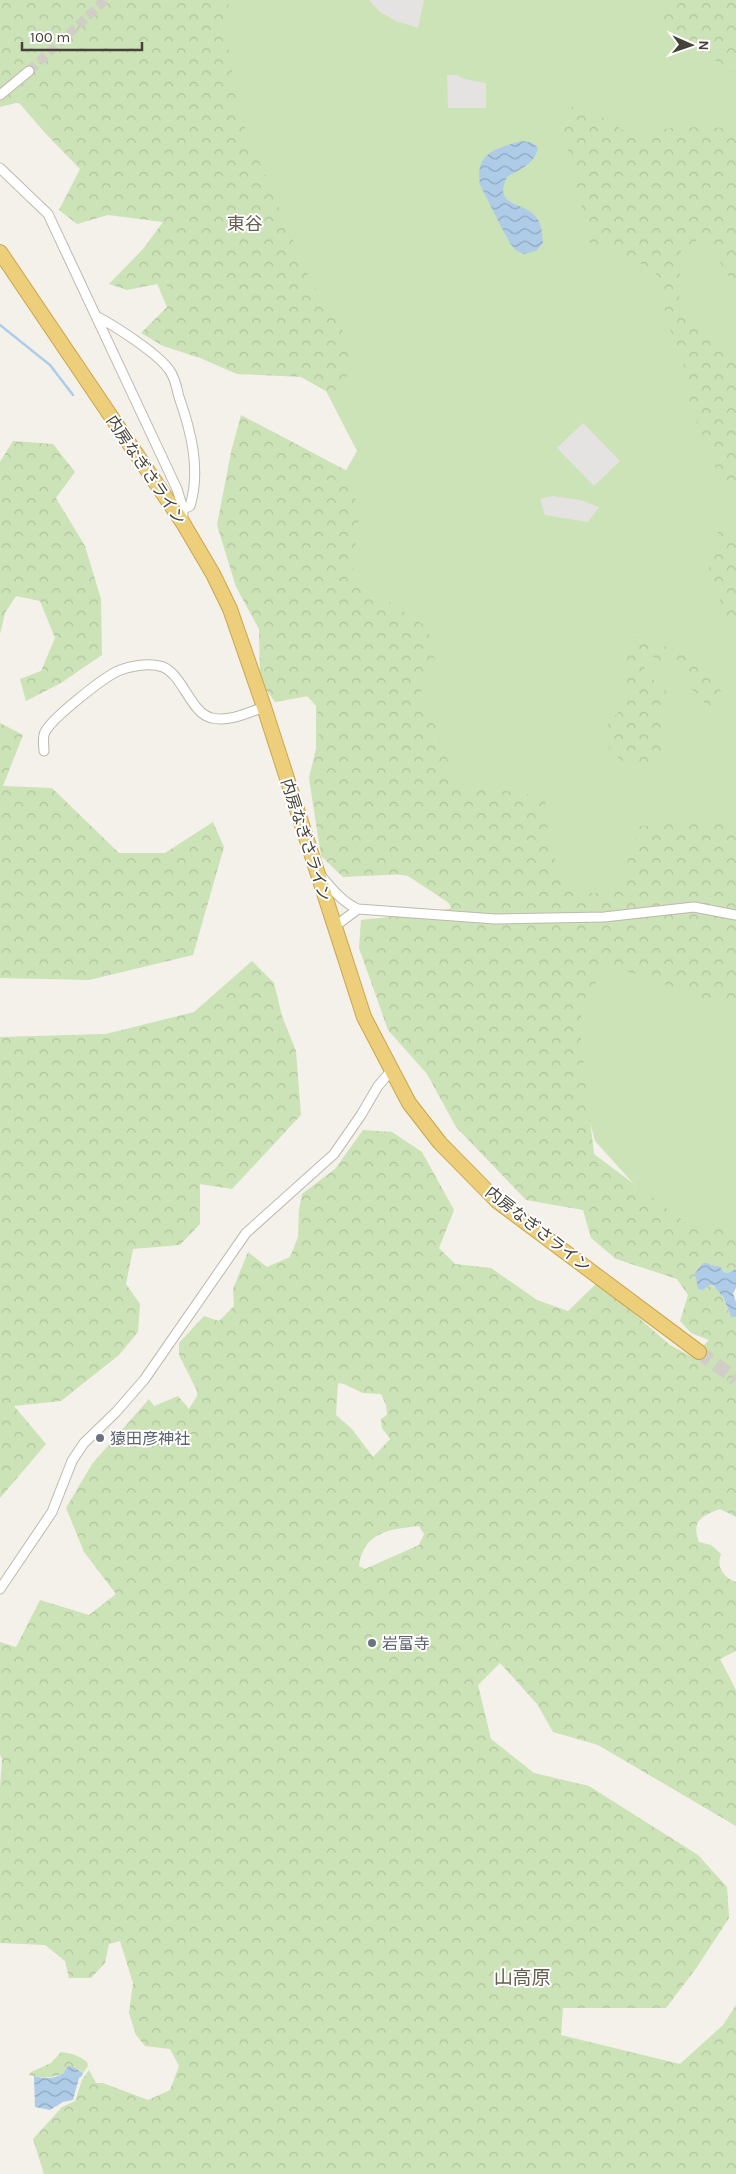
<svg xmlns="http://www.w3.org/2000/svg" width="736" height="2174" font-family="Karla,'Noto Sans JP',sans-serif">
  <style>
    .green { fill: #cce2b7 }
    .forest { fill: url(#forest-crowns); fill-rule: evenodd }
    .parking { fill: #e5e3e1 }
    .water { fill: url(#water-waves) }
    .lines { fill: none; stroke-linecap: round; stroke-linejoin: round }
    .stream { stroke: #aecce8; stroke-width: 2.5 }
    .minor-tunnel { stroke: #d0cec7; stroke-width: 9; stroke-dasharray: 9 4.5; stroke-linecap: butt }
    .highway-tunnel { stroke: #d0cec7; stroke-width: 14; stroke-dasharray: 14 7; stroke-linecap: butt }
    .minor-casing { stroke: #bdb9ad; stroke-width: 11 }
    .highway-casing { stroke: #cba54c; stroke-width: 16 }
    .minor { stroke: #fff; stroke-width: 9 }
    .highway { stroke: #edcf7b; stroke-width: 14 }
    .worship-dot { fill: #6b7280; stroke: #fff; stroke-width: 2 }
    .labels { text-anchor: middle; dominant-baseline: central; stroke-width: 4; stroke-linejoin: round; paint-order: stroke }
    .street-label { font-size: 16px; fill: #464239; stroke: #fff }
    .worship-label { font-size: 16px; fill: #5b616d; stroke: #fff; text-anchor: start }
    .neighbourhood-label { font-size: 18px; fill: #676051; stroke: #fff }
    .quarter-label { font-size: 19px; fill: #676051; stroke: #fff }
  </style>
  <defs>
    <pattern id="forest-crowns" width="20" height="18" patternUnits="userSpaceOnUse" patternTransform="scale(1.25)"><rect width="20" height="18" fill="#cce2b7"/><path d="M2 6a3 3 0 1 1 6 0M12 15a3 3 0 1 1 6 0" fill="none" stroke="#b1c39e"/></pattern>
    <pattern id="water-waves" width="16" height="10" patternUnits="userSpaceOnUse" patternTransform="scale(1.25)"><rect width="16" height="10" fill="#aecce8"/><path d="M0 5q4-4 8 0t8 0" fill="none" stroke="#8fa7bd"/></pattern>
  </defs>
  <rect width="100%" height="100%" fill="#f3f1ea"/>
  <!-- green -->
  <path class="green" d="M0,0H736V1234L693,1230L642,1193L595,1141L566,1027L515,895L345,865L316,747V706L259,641L292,583L319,518L357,451L326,391L236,341L171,317L147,259L191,216L82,113L47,135L0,81Z"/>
  <!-- forest -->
  <path class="forest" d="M0,0H230L224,21L239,114L310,280L357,353L337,398L304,377L237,374L200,358L163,346L141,333L167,307V282L127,290L109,284L143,249L163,222L108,215L77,224L59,210L80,169L47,135L52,113L38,104L16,103L0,107Z
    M679,0H736V73L660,26L668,2Z
    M575,100L629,134L679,127L736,128V288L704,236L681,250L679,301L732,353L736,363V490L715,467L712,461L719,460L717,455L708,452L689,400L687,388L689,379L669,326L655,269L590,243L563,128Z
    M241,415L351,473L359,519L352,572L379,595L428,628L435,662L415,705L435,725L456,783L545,797L549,850L577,893H616L640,826L736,820V1003C698,1003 675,987 640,975C628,971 614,970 602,968L579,1022L594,1154L686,1223L736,1229V1269L728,1273L724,1272L722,1269L701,1291L709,1285L719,1289L731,1317H736V1517L720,1509C701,1516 691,1521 699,1542L711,1545L721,1554C716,1567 723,1577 736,1582V1651L720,1659L736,1690V1826L598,1745L553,1732L537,1704L500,1663L478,1685L491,1739L534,1773L589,1786L698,1855L727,1887L729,1918L697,1967L666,2008H563L561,2035L680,2064L723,2025L736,2005V2174H44L33,2139L62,2107L75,2101L82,2080L89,2070L96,2083H103L148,2100L170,2090L179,2066L170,2049L145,2046L136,2035L129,2013L133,1983L120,1941L109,1944L105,1963L91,1978H69L65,1961L45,1945L0,1943V1788L2,1759L0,1754V1642L16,1647L40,1600L89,1615L116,1594L84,1552L66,1508L92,1464L149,1399L154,1406L178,1396L189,1409L197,1396V1391L179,1355V1343L204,1316L219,1321L234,1306L233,1289L248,1252L267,1267L290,1257L298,1237L299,1210L302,1194L335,1169L363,1130L392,1132L422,1152L454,1210L439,1248L455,1264L491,1268L537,1300L568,1311L598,1282L670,1345L696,1359L701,1348L709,1340L691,1333L680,1321L688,1295L677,1279L616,1259L591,1238L583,1210L526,1200L456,1127L427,1074L388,1030L359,948L361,920L435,912L451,908L449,903L405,874L343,877L321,856L309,778L321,727L314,695L275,702L260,681L259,629L236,587L217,525L231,452ZM338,1383L344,1384L363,1393L381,1394L386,1405L387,1415L381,1419L382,1428L390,1439L373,1457L352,1429L336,1415ZM419,1526L424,1534L419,1545L365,1569L359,1566C363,1532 390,1529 419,1526Z
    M13,441L53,444L75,472L56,498L85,546L101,599L102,655L61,683L26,701L20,679L41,671L55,638L40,601L16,596L5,613L0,634V462Z
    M730,526L736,531V624L713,615L712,606L721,600L714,596L710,588L709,575V560L719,530Z
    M631,636L680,651L708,673L721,691L718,706H710L704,703L701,695L693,691L680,668L657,663L654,657H648L644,667L649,676L666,690C665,699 663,708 663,716C662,727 666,741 662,751C651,778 608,763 606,737C604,717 619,718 622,705C626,687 625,666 624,648L626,640Z
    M0,723L23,735L3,786L52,788L119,853H165L213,822L224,847L193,955L89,980L0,978Z
    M252,961L274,983L282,1016L296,1051L301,1115L232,1189L200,1184V1224L180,1245L133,1249L126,1284L140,1304L138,1332L119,1355L61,1401L14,1406L46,1444L0,1498V1037L106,1034L194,1012Z
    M61,2052C71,2053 80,2056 87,2062L88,2066L83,2073L79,2070C59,2074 50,2081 29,2075L31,2072L51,2063Z"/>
  <!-- parking -->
  <path class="parking" d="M369,0H424L418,28L396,21L380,12Z
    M447,75H457L464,79L486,83V108H448Z
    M583,423L620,461L594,486L557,448Z
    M552,496L580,500L599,507L588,522L545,515L540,499Z"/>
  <!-- water -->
  <path class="water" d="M522,141C529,142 533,142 538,148C534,165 521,168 507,177C492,208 525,201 536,217C542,224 542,234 543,243L536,251L524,254L515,250L508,240L480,185C475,152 495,149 522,141Z
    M703,1263L720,1267L724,1272L728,1273L736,1269V1288L733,1293L736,1302V1317H731L723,1297L714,1286L709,1285L703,1290L698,1289L695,1273Z
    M71,2066L83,2073L82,2076L79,2078L73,2100L63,2102L50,2110L35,2107L34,2076C44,2079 55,2079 64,2073L67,2067Z"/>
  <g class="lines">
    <!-- stream -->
    <path class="stream" d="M0,325L50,365L73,395"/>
    <!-- minor-tunnel -->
    <path class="minor-tunnel" d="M29,71L105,0"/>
    <!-- highway-tunnel -->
    <path class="highway-tunnel" d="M699,1352L736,1379"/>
    <!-- minor casing -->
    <g class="minor-casing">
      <path id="minor" d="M0,95L29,71
        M0,168L48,214L177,489L183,509V523
        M96,316C115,326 159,354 170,371C175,378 177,389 179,397C191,431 201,470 190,506L183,509
        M44,751C44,745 42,738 45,732C52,718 104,677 118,671C130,666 150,662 163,667C183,675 191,714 212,718C230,722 247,713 264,707
        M321,876C331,888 343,903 358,909
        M334,927L358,909L495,919L604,917L694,907L736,915
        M0,1589L52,1512L72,1461L84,1443L116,1412L144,1380L246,1233L334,1154L361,1115L378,1086L391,1071"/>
    </g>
    <!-- highway casing -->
    <g class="highway-casing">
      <path id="highway" d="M0,252L183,523L213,574L230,609L264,707L364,1017L409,1103L440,1143L497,1201L699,1352"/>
    </g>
    <!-- minor -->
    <use href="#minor" class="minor"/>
    <!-- highway -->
    <use href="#highway" class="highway"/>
  </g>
  <!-- markers -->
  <g class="worship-dot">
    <circle cx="100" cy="1438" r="5"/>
    <circle cx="372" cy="1643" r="5"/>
  </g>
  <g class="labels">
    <!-- street labels -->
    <g class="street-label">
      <text transform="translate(146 470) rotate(56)">内房なぎさライン</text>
      <text transform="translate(306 840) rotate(72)">内房なぎさライン</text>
      <text transform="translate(538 1229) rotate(38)">内房なぎさライン</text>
    </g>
    <!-- worship labels -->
    <g class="worship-label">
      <text x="110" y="1438">猿田彦神社</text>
      <text x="382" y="1643">岩富寺</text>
    </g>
    <!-- neighbourhood labels -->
    <g class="neighbourhood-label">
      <text x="245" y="224">東谷</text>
    </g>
    <!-- quarter labels -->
    <g class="quarter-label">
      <text x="522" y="1978">山高原</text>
    </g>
  </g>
  <!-- north arrow -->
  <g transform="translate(691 45) rotate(92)" stroke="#ffffff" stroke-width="4" paint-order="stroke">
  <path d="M0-4L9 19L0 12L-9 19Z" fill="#464239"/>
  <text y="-8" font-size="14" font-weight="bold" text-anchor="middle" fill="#464239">N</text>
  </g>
  <!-- scale -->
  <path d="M22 42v8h120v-8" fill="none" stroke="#464239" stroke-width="2.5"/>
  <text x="30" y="42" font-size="15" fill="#464239" stroke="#ffffff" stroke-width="4" paint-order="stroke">100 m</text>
</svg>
